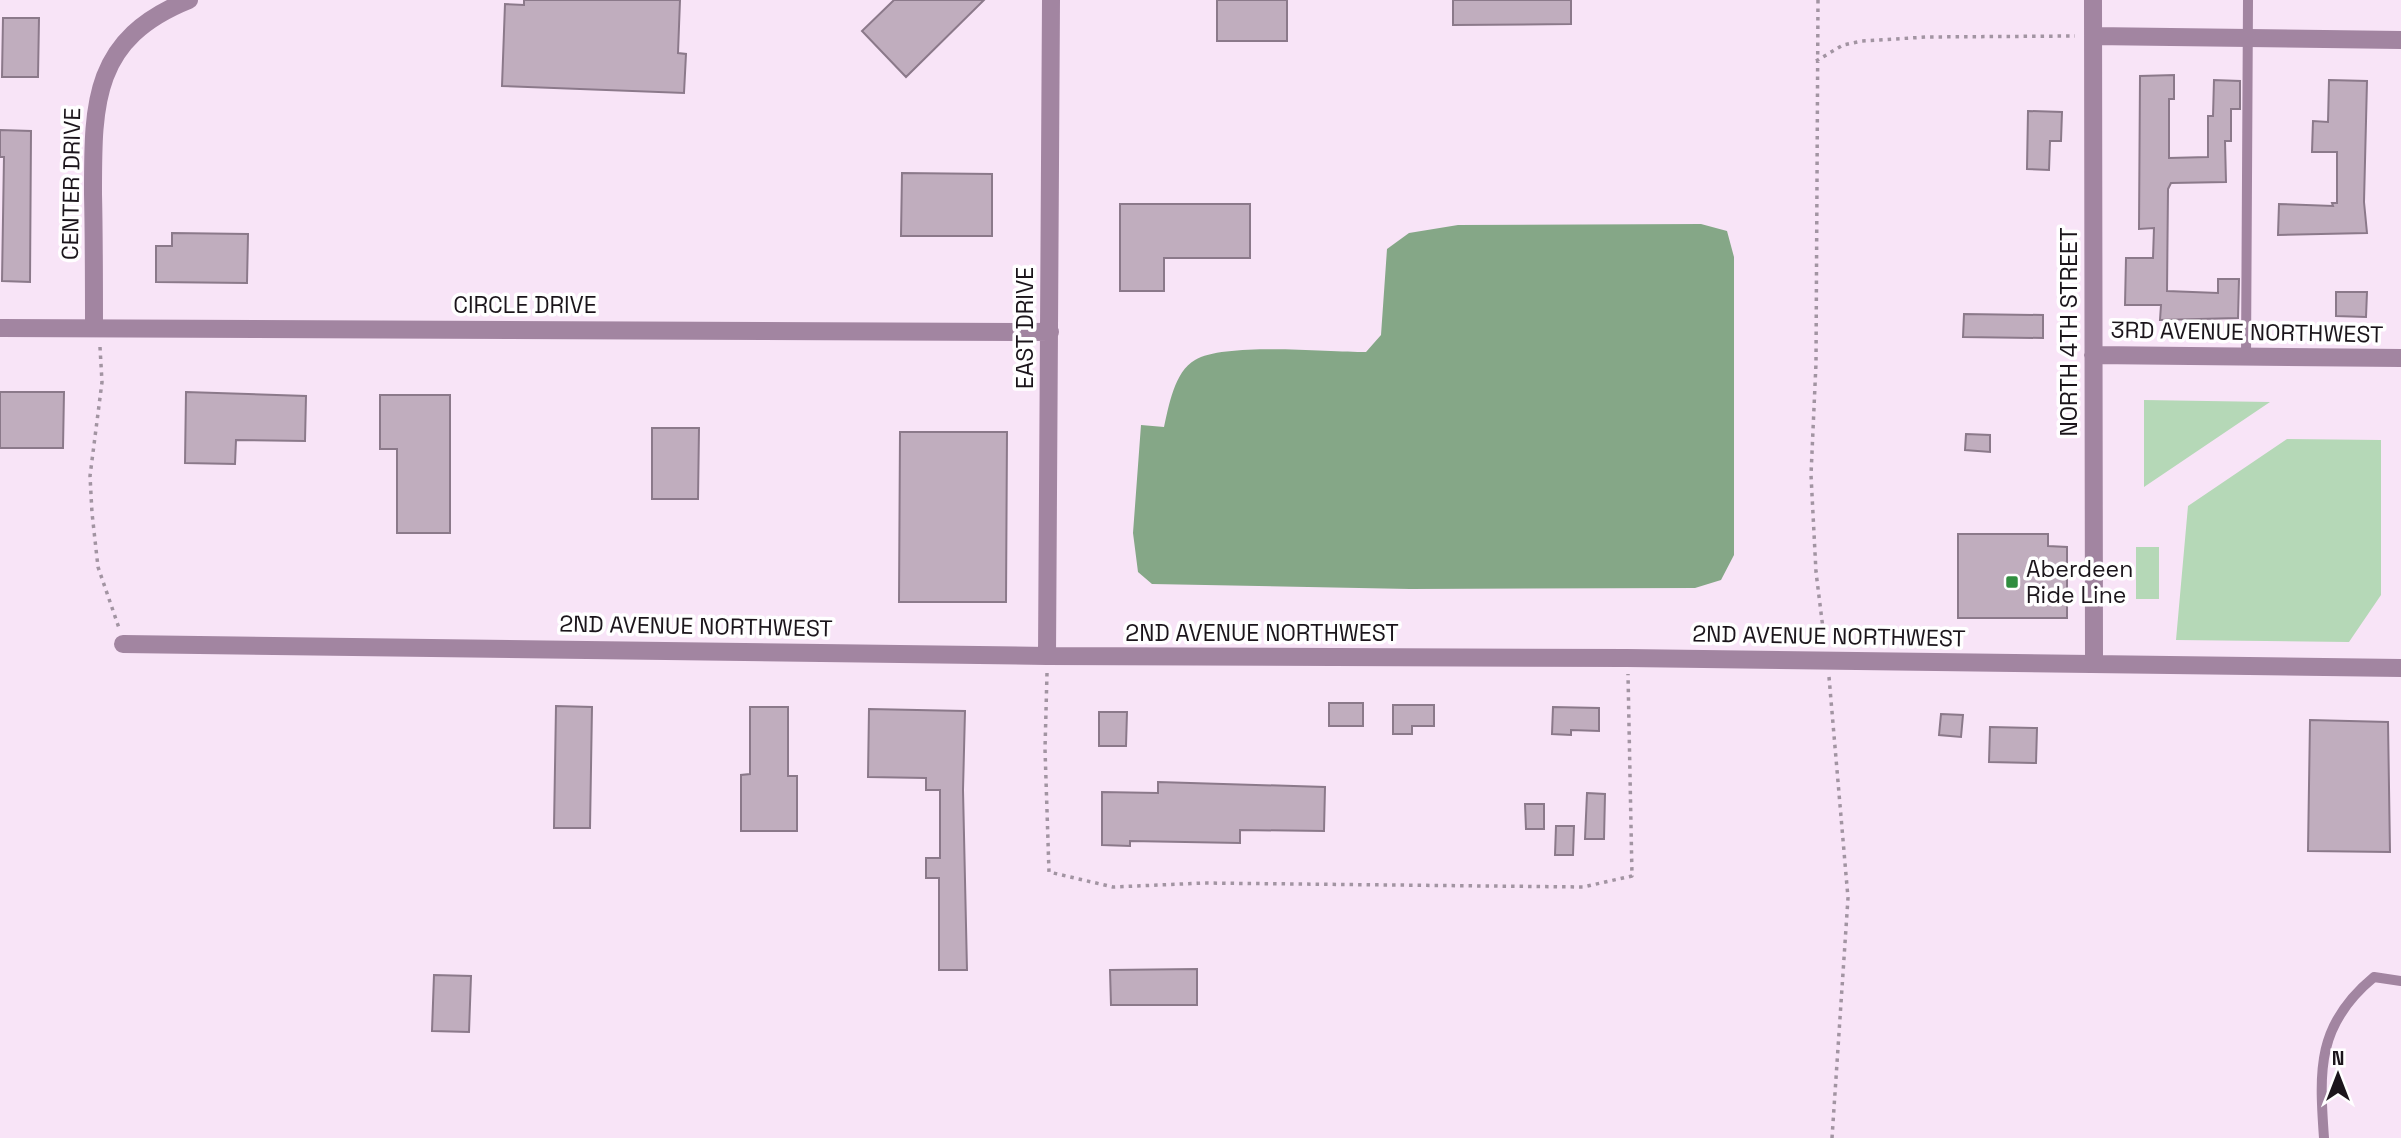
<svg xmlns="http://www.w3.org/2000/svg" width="2401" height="1138" font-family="'Space Grotesk',sans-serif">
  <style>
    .green { fill: #b5d8b7 }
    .water { fill: #85a787 }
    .building { fill: #c0adbe; stroke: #8b798a; stroke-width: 2 }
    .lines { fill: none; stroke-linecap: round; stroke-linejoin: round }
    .path { stroke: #a294a2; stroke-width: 3.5; stroke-dasharray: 3.5 5; stroke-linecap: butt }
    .service { stroke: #a285a1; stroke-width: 10 }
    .minor { stroke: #a285a1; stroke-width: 18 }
    .poi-dot { fill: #308d3f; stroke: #fff; stroke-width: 2.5 }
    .labels { text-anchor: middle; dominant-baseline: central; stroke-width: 7; stroke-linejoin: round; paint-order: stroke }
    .street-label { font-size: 23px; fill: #1b151b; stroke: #fff }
    .poi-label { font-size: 23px; fill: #1b151b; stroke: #fff; text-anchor: start }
  </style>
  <rect width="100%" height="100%" fill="#f8e4f7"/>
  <!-- green -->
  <path class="green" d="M2144,400L2270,402L2144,487Z
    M2287,439L2381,440V595L2349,642L2176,640L2188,506Z
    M2136,547H2159V599H2136Z"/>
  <!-- water -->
  <path class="water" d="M1701,224L1727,231L1734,257V555L1721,580L1695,588L1410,589L1152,584L1138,572L1133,533L1141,425L1164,427C1169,406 1174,372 1195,360C1225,342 1327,352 1366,352L1381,335L1387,249L1409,233L1458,225Z"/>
  <!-- building -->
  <path class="building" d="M524,0H680L678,53L686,54L684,93L502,86L505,4L524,5Z
    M894,0H984L906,77L862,31Z
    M1217,0H1287V41H1217Z
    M1453,0H1571V24L1453,25Z
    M3,18H39L38,77H2Z
    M2174,75V99H2169V158L2208,157V116H2213L2214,80L2240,81V109H2231V141H2225L2226,182L2171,183L2168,189L2167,291L2218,293V279H2239L2238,318L2160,320L2161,305H2125L2126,258H2153L2154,228L2139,229L2140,76Z
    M2329,80L2367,81L2364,202L2367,233L2278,235L2279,204L2333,206L2332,203H2337V152H2312L2313,121L2328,122Z
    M2028,111L2062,112L2061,141H2050L2049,170L2027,169Z
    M0,130L31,131L30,282L2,281L4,157H0Z
    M902,173L992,174V236H901Z
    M1120,204H1250V258H1164V291H1120Z
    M172,233L248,234L247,283L156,282V246H172Z
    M2336,292H2367L2366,317L2336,316Z
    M1964,314L2043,315V338L1963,337Z
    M0,392H64L63,448H0Z
    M186,392L306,396L305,441L236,440L235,464L185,463Z
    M380,395H450V533H397V449H380Z
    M652,428H699L698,499H652Z
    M900,432H1007L1006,602H899Z
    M1966,434L1990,435V452L1965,450Z
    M1958,534H2048V546L2067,547V618H1958Z
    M1329,703H1363V726H1329Z
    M1393,705H1434V726H1412V734H1393Z
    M556,706L592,707L590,828H554Z
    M750,707H788V776H797V831H741V775L750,774Z
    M1553,707L1599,708V731L1571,730V735L1552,734Z
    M869,709L965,711L963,790L967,970H939V878H926V858H940V790H926V778L868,777Z
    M1099,712H1127L1126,746H1099Z
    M1941,714L1963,715L1961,737L1939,735Z
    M2310,720L2388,722L2390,852L2308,851Z
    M1990,727L2037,728L2036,763L1989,762Z
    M1158,782L1325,787L1324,831L1240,830V843L1130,841V846L1102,845V792L1158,793Z
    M1587,793L1605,794L1604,839H1585Z
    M1525,804H1544V829H1526Z
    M1556,826H1574L1573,855H1555Z
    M1197,969V1005H1111L1110,970Z
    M434,975L471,976L469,1032L432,1031Z"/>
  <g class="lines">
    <!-- path -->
    <path class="path" d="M1818,0L1816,363L1811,475L1816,572L1825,645
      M1816,61L1843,45L1862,41L1927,37L2075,36
      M100,347L102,382L90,476L92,513L98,567L119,628
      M1047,673L1045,749L1049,872L1113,887L1203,883L1583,887L1632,876L1628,674
      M1829,677L1848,898L1832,1138"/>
    <!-- service -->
    <path class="service" d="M2246,357L2248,0
      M2324,1138C2319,1069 2317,1024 2374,977L2401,981"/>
    <!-- minor -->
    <path class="minor" d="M2093,0L2094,663
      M2093,36L2401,40
      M0,328L1050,332
      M94,328C94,283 94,238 93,194C93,103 92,39 189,0
      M2093,355L2401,358
      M123,644L1047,656L1627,658L2401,668
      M1047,656L1051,0"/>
  </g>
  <!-- markers -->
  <rect class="poi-dot" x="2005" y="575" width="14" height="14" rx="3.5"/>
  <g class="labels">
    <!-- street labels -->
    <g class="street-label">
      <text transform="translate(71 184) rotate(-89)">CENTER DRIVE</text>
      <text x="525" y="305">CIRCLE DRIVE</text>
      <text transform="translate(1025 328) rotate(-90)">EAST DRIVE</text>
      <text transform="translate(2069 332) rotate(-90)">NORTH 4TH STREET</text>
      <text transform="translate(2247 332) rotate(1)">3RD AVENUE NORTHWEST</text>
      <text transform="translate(696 626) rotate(1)">2ND AVENUE NORTHWEST</text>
      <text x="1262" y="633">2ND AVENUE NORTHWEST</text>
      <text transform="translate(1829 636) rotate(1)">2ND AVENUE NORTHWEST</text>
    </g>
    <!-- poi labels -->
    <g class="poi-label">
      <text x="2026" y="569">Aberdeen<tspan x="2026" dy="26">Ride Line</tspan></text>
    </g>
  </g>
  <!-- north arrow -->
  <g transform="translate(2338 1075)" stroke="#ffffff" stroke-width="5" paint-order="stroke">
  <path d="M0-5L12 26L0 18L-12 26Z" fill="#1b151b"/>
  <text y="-10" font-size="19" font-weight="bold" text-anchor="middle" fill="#1b151b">N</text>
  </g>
</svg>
